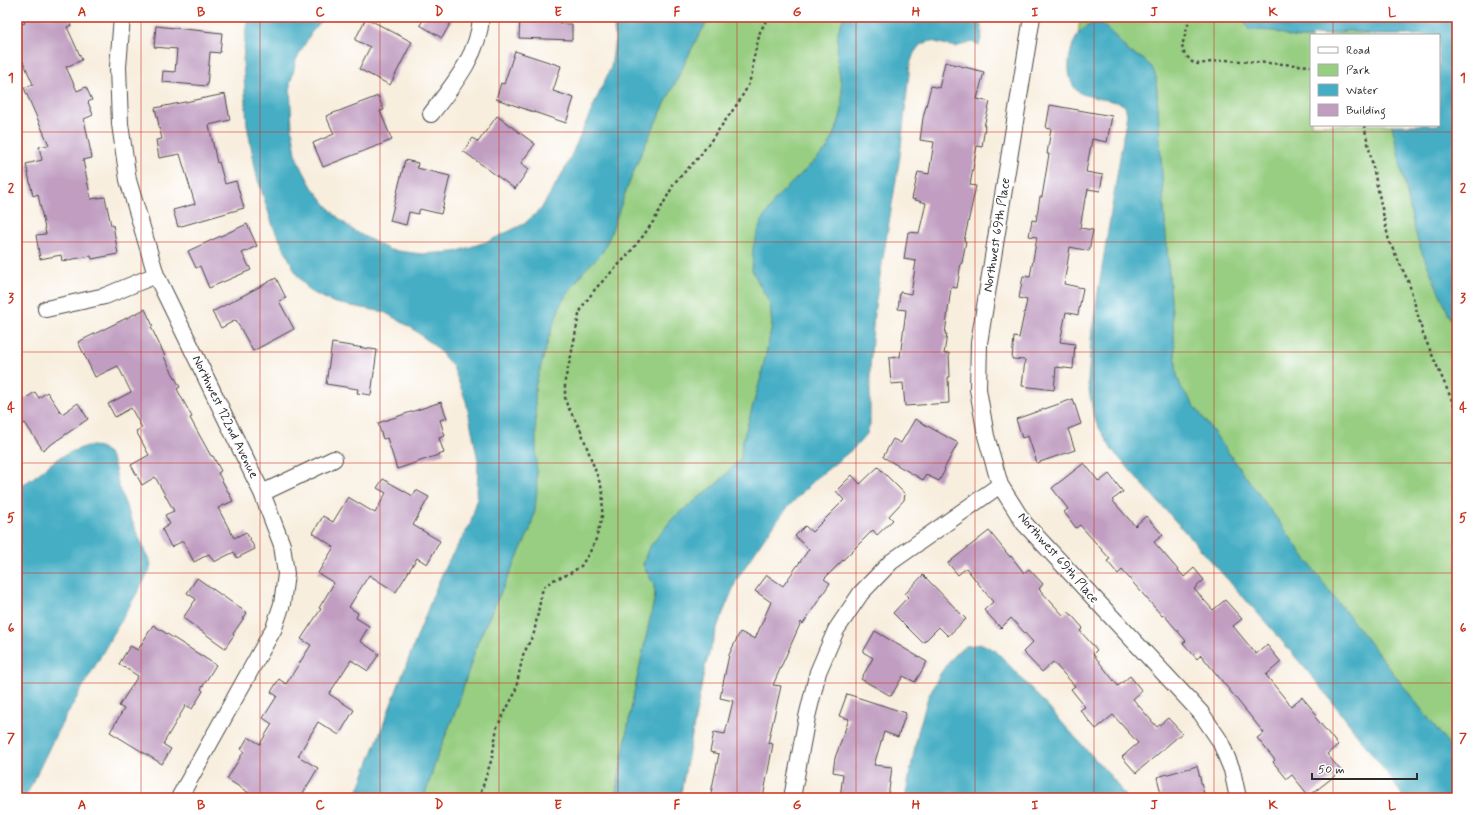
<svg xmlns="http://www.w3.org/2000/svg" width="1474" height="815" font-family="Mynerve,sans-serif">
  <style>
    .green { fill: #97ce81; stroke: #617c56 }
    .water { fill: #45adc4; stroke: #386c78 }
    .building { fill: #c09dc1 }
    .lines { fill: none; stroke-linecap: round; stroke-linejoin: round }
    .minor-casing { stroke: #4a4846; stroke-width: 18 }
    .path { stroke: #4a4846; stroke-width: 2.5; stroke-dasharray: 3 3; stroke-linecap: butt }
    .minor { stroke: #fff; stroke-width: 16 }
    .grid { fill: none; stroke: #c8321e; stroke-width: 1; stroke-opacity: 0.55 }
    .labels { text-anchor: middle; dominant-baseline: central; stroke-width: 4; stroke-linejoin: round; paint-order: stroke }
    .street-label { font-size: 13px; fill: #2b2b2b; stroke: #fff }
    .neatline { fill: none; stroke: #c8321e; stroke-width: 1.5 }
    .grid-label { font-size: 13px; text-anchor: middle; font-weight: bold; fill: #c8321e }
  </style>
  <rect width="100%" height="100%" fill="#fff"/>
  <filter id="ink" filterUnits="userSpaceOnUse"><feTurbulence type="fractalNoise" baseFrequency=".025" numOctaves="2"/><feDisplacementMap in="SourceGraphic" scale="8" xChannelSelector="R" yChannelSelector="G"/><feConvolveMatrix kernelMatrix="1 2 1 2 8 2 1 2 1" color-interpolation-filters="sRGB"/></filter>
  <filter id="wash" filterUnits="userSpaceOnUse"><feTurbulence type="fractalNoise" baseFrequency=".012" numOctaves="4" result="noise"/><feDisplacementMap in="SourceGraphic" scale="16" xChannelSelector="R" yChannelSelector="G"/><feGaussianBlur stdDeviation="0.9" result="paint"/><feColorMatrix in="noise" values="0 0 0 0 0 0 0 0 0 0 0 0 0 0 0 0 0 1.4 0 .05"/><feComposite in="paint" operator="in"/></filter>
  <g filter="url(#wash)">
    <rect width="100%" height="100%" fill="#f8eede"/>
    <!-- green -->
    <path class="green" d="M710,17H843L837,59L842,90V110L836,131L828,149L806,169L752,270L770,304L772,326L761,377L742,444L741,458L719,482L673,518L648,549L643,565L654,585L655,596L634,693L615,798H424L437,757L457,707L478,641L530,530L535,437V387L549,337L561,303L583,272L602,253L641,153L695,42Z
      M1080,17H1248L1245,22L1249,30L1275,31L1288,36L1300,38H1311V125H1392L1414,227L1420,248L1457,333V755L1333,596L1182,389L1177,376L1165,223L1156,77L1143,59L1129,52L1112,33L1087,26L1078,35Z
      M1347,30L1365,33L1370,35H1323Z"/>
    <!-- water -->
    <path class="water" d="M247,17H325L311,33L296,60L290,85L292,129L297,159L312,187L334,214L354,231L390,250L421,254L455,252L489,241L524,224L541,209L566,167L611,67L615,39L613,17H710L695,42L641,153L625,193L610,236L602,253L583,272L561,303L549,337L535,387L537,488L535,511L530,530L478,641L457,707L437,757L424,798H355L434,593L446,565L470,525L477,500L478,460L466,401L453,367L437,348L412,328L384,312L335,303L311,292L297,275L273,226L257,177L247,125L243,61Z
      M844,17H977C983,25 983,35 979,45L972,42L955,47L931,41L920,45L914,53L910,64L900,156L874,312L870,368V424L867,434L854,448L817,478L788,507L764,538L737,579L718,625L705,667L680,798H615L634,693L655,596L654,585L643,565L648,549L673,518L719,482L741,458L742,444L761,377L772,326L770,304L752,270L753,247L761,223L776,198L827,149L836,131L842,110V90L837,59L838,31Z
      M1248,17H1457V333L1420,248L1414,227L1392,125H1439V35H1370C1350,26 1331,35 1311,35V38H1300L1288,36L1275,31L1249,30L1245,22Z
      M1099,22L1112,33L1129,52L1143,59L1152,67L1156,77L1165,223L1177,376L1182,389L1333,596L1457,755V798H1403L1398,788L1321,687L1269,626L1112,450L1094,419L1088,383L1092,329L1127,114L1125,106L1120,103C1110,100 1088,97 1080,93C1063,82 1068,49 1078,35C1083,27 1090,25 1099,22Z
      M88,446C95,446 102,446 107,452C116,461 115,475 119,487C128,513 139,538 151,564L149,572L57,732L25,798H17V487C32,481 43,469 56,460C66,454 76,449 88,446Z
      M982,644L996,651L1028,685L1114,780L1126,798H905L918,732L928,697L940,674L954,655L966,646Z"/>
    <g id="blocks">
      <!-- building -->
      <path class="building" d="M22,17H69L72,25L67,27L82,60L66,67L77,91L86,87L92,100L88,102L93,115L84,119L92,158L83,160L91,199L105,197L111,225H113L118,254L92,259L91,256L62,261L61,255L40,259L36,235L46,234L38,194L33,196L26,164L42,160L39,147L49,145L24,88L33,84L17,48V26L25,23Z
        M425,17H454L442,38L420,25Z
        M520,17H561L560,24H572V40L519,38Z
        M366,18L412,42L390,85L359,69L370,47L355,40Z
        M156,26L222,33L220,53L210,52L207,86L162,82L163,71L175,72L177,49L154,47Z
        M515,51L561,66L553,91L574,98L566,123L496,99L501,83L504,84Z
        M945,62L984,72L977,99L990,102L984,126H985L982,147L977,146L970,185L976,186L964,241H966L962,263H961L957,288L951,287L945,334H947L944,354L949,353L950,377H948L949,403L905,406L903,383L891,384L889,358L900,357L906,310L898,309L900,292L911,294L916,261L904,259L908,232L919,233L926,203L912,199L918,172L929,174L934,142L920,140L923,118L931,86L939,88Z
        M225,94L230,120L209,125L217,163L219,162L225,184L236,181L244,208L178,227L173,210L195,204L180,154L159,158L156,140L162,139L155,108Z
        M378,96L384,110L380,111L392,140L323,167L313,143L334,134L326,116Z
        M1050,105L1112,116L1107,142L1092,139L1086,172L1103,175L1100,191L1088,189L1086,199H1085L1080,228L1093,230L1089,251L1070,247L1064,284L1083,288L1078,315L1066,312L1060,342L1075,344L1073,369L1056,367L1054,390L1022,386L1025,360L1012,359L1014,337L1019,338L1027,300L1019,298L1023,276L1030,277L1037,237L1029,236L1032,220L1036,221L1040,197H1042L1049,154H1047L1051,129L1046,128Z
        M497,116L535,144L521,163L529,169L515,189L463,151L473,138L478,142Z
        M405,160L418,163L417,168L450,176L441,214L420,209L418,214L409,212L406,225L390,221Z
        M247,224L257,246L242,253L251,270L209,288L200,266L196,268L188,251Z
        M276,278L286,298L279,301L294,329L253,351L236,320L221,328L212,312Z
        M145,309L153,326L151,327L165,356L164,357L180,387L177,389L192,417L190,418L211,456H213L221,471L218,473L233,501L218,508L234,538L246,532L255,549L237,558L234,552L214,562L209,554L194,562L183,541L171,547L162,529L170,524L165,515L174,511L155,477L142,485L131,465L149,455L136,431L142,428L131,408L115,417L108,404L131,392L118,366L95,377L78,342Z
        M332,343L377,350L371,395L357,393L358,389L326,384Z
        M35,392L39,398L47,392L62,414L78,403L88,419L43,450L25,423L17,428V404Z
        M1073,399L1081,424L1068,429L1075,450L1037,463L1028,436L1022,438L1016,419Z
        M441,402L447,418L440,420L445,436L439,438L444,453L397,469L387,438L383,439L378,423Z
        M915,419L958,443L944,469L945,470L939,481L926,475L923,480L883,457L893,439L901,443Z
        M1084,463L1099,482L1109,474L1123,492L1112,500L1135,526L1146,516L1163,535L1154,542L1184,577L1194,568L1204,580L1194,589L1213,610L1225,600L1242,619L1233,626L1256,654L1267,645L1281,662L1266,675L1291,706L1302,697L1317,715L1315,717L1338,745L1327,754L1341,771L1309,796L1292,775L1287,779L1273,762L1275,760L1257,738L1264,733L1201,655L1197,659L1183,643L1186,641L1164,615L1162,616L1122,570L1118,574L1107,561L1110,559L1080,525L1076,528L1064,512L1068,509L1052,488Z
        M878,467L905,494L904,500L889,516L893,520L877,535L873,530L824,579L830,583L803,624L801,622L773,685L781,686L768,743L773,744L763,798H710L719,754L710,752L714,732L725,734L733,701L720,698L729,655L740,632L755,639L771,602L755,591L767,575L783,586L809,549L795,536L805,526L812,532L844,500L836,491L852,475L860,484Z
        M383,479L413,496L416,490L429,497L413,525L440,541L427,564L417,558L396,592L369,575L349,607L358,613L356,618L369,626L360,641L379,654L368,671L351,660L329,694L354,710L339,735L318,722L298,756L318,768L300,798H246L249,793L227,779L244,751L241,749L248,737L260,744L272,724L263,718L277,696L271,692L279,679L286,684L311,645L301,639L321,609L319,608L334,583L318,573L334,547L313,533L323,516L333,522L348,497L375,513L386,493L377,488Z
        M989,531L1010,557L1011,556L1024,573L1029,569L1043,584L1039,589L1063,615L1068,611L1083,628L1080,631L1097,650L1093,654L1118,686L1130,676L1142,691L1133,699L1157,727L1168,718L1182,733L1136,773L1122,757L1138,743L1113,715L1096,729L1080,710L1085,707L1071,689L1075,686L1053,662L1042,672L1023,652L1033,642L1011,618L1001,628L984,610L993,602L966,568L958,575L948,563Z
        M923,575L966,619L948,636L939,627L923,643L893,613L908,597L905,594Z
        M197,578L247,613L233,634L234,635L225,648L183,618L196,599L187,593Z
        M153,625L216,665L201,689L203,691L192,709L186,705L163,744L171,749L162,764L110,732L124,709L119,706L138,676L119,664L130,646L138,650Z
        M875,631L927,662L915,682L903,676L891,696L861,679L873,658L863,652Z
        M847,694L906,713L898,737L884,732L874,765L892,767L888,798H840L843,774L833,772L835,758L849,719L839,716Z
        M1197,766L1205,798H1162L1157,777Z"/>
    </g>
  </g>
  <g filter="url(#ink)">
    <use href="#blocks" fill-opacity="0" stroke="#4a4846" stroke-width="1"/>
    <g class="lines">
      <!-- minor casing -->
      <g class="minor-casing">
        <path id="minor" d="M122,17L118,67L120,124L128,180L156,275L262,493L282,545L286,574L282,604L274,628L179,798
          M1032,17L979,343L978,389L986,436L1000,485L1024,523L1201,713L1220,741L1232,770L1238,798
          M431,114C453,85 479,55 481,17
          M46,309L105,296L156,275
          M262,493L334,459
          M792,798L807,717L818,672L836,630L861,593L891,562L1000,485"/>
      </g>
      <!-- path -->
      <path class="path" d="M1190,17L1182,46L1184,53L1192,62L1198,64L1225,60L1311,66
        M1364,125L1389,241L1409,283L1423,334L1457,412
        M479,798L492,758L497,727L515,693L523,655L534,633L542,592L544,587L553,580L569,574L581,566L591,550L596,539L602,516L603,494L601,486L581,431L567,405L565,397V380L571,356L579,315L582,307L596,288L626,257L643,236L655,219L675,182L699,157L738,103L748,86L752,73L753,61L760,32L768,17"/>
      <!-- minor -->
      <use href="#minor" class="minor"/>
    </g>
  </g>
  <!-- grid -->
  <path class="grid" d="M141,17V798M260,17V798M380,17V798M499,17V798M618,17V798M737,17V798M856,17V798M975,17V798M1094,17V798M1214,17V798M1333,17V35M1333,125V798M17,132H1457M17,242H1457M17,352H1457M17,463H1457M17,573H1457M17,683H1457"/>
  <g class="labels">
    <!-- street labels -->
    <g class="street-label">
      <text transform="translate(997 235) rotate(-81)">Northwest 69th Place</text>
      <text transform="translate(225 417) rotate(64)">Northwest 122nd Avenue</text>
      <text transform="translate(1058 558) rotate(49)">Northwest 69th Place</text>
    </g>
  </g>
  <!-- margin -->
  <rect width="1474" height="815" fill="none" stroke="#fff" stroke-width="44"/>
  <!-- legend -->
  <rect x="1310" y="34" width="130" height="92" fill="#ffffff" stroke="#aaaaaa"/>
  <rect x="1318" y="47" width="20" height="6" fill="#ffffff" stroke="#aaaaaa"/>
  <text x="1346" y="54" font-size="12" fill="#2b2b2b">Road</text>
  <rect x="1318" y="64" width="20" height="12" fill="#97ce81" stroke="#aaaaaa"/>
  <text x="1346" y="74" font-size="12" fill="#2b2b2b">Park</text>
  <rect x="1318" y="84" width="20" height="12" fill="#45adc4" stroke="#aaaaaa"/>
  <text x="1346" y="94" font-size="12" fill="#2b2b2b">Water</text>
  <rect x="1318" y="104" width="20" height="12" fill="#c09dc1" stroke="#aaaaaa"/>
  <text x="1346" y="114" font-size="12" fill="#2b2b2b">Building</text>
  <!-- scale -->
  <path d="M1312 773v6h105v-6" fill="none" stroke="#2b2b2b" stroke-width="2"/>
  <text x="1318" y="773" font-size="12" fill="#2b2b2b" stroke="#ffffff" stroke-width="3" paint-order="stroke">50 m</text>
  <rect x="22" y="22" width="1430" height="771" class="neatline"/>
  <g class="grid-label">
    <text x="82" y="16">A</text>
    <text x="201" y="16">B</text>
    <text x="320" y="16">C</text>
    <text x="439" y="16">D</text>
    <text x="558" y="16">E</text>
    <text x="677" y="16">F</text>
    <text x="797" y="16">G</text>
    <text x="916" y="16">H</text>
    <text x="1035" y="16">I</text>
    <text x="1154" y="16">J</text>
    <text x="1273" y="16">K</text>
    <text x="1392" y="16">L</text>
    <text x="11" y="82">1</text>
    <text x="1463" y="82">1</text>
    <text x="11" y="192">2</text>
    <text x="1463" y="192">2</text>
    <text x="11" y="302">3</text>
    <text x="1463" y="302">3</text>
    <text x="11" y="412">4</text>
    <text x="1463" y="412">4</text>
    <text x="11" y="522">5</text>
    <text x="1463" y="522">5</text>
    <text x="11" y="632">6</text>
    <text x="1463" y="632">6</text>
    <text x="11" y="742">7</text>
    <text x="1463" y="742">7</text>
    <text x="82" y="809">A</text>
    <text x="201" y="809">B</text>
    <text x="320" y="809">C</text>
    <text x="439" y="809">D</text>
    <text x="558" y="809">E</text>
    <text x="677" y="809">F</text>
    <text x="797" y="809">G</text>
    <text x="916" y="809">H</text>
    <text x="1035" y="809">I</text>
    <text x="1154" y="809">J</text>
    <text x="1273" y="809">K</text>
    <text x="1392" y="809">L</text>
  </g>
</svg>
